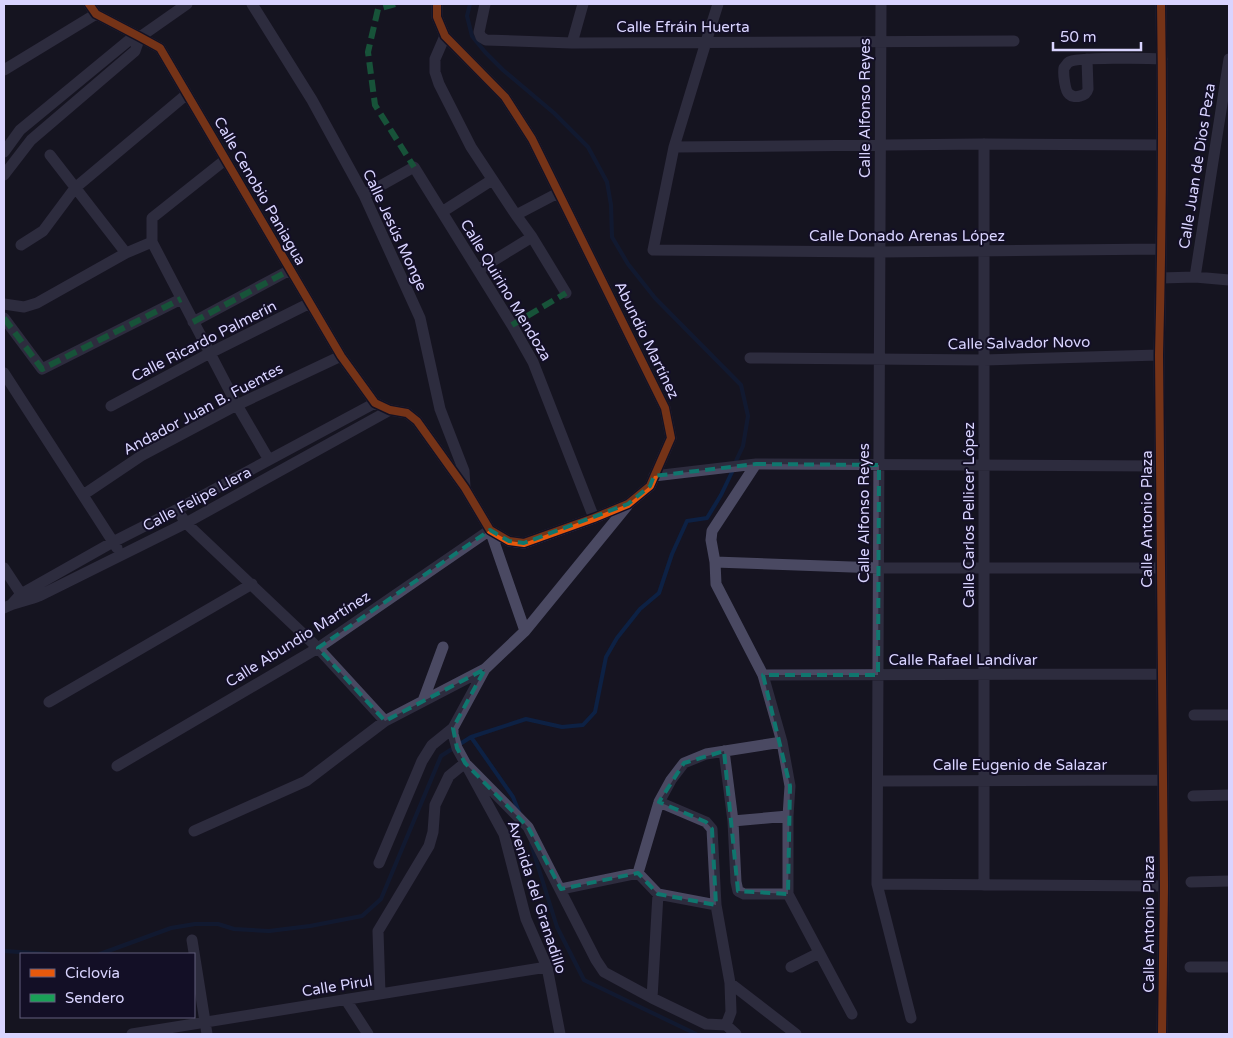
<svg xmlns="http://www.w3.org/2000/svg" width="1233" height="1038" font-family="'Varela Round',sans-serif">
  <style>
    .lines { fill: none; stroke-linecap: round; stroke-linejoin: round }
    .stream { stroke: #0d2144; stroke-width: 4 }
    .minor { stroke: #4a4962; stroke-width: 11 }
    .quiet { stroke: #1a9f57; stroke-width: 6; stroke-dasharray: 12 6; stroke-linecap: butt }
    .cycleway-casing { stroke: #130f26; stroke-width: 11 }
    .cycleway { stroke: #e8590c; stroke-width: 8 }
    .marked { fill: none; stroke: #0f766e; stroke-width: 4; stroke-dasharray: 10 6; stroke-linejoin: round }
    .labels { text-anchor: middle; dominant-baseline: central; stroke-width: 4; stroke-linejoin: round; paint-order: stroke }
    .street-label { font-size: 15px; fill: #d9d4ff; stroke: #130f26 }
  </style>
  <rect width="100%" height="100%" fill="#161421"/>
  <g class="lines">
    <!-- stream -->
    <path class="stream" d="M470,4L467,16L472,36L485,52L503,70L554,113L588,147L607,182L611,205L612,237L628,264L655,298L741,385L748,416L743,446L735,463
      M471,737L513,797L519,812
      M531,844L557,927L584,980L696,1034
      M4,951L50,954
      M100,954L171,928L195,924H218L234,929L269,931L310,926L362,916L381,899L441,756L471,737L526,719L562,727L583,725L595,712L606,657L617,638L640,609L659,593L672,554L687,521L707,518L721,495L733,470"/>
    <!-- minor -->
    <path class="minor" d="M89,4L96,14L140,37L160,48L341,356L375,403L390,410L407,413L417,421L465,488L490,530L509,541L524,543L594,518L628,504L650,486L671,438L665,408L532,139L505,97L445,36L437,17V4
      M252,4L312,100L364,195L420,318L440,409L464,471L465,487
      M485,4L479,32L481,37L486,40L572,43L1014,41
      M718,4L706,42L674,147L653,250L880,252L1161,249
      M881,4L877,884L911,1018
      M1161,4C1163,121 1162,238 1159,355L1164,886L1162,1034
      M445,36L435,59V72L439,84L471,147L516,215L532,237L566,293
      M572,43L583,4
      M1087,59L1088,89C1087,93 1085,95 1080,96C1077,97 1072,97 1069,94C1065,91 1063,74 1064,68C1065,67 1067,63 1069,62C1076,57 1149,58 1162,59
      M4,70L96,14
      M984,144V885
      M674,147L984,144L1162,145
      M4,152L20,130L128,41L140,37L187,4
      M50,155L126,253
      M225,160L152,218V242L237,405L269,460
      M4,175L31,140L135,51L140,37
      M364,195L414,167L512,325L533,362L594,518
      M442,212L492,180
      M516,215L558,193
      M21,245L43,231L75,188L187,94
      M478,270L532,237
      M1195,277L1229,59
      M1161,278L1195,277L1229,280
      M4,304L24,307L37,303L126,253L152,242
      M4,318L42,369L181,299
      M193,322L290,270
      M750,358L984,360L1159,355
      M4,373L117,548
      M111,406L210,353L310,303
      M756,464L712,531L711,540L715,562L716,584L763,675L782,742L790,786L788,816V894L852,1014
      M654,476L756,464L1160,466
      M83,495L141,456L237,405L341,356
      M182,517L186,523L318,648L385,721
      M715,562L879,568H1161
      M4,568L25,600
      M12,604L21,594L113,542L176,510L375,403
      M4,608C15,602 27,601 39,596L186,523L390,410
      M763,675L1162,674
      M423,701L443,647
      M49,702L252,584
      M1194,715H1229
      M724,751L733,821L736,882L738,891L744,894H788
      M117,766L318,648L490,530L525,631
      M878,781L1163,780
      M1193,796L1229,795
      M659,802L706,822L712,829L716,905L730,983L731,1012L726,1025
      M733,821L788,816
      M194,831L306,781L385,721L485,669
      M379,863L422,761L432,745L453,728
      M638,873L659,802L671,780L684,763L706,754L782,742
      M1191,882L1229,881
      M877,884L1164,886
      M561,889L638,873L658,894L716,905
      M192,940L207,1034
      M791,967L819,953
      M1190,967H1229
      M730,983L796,1034
      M380,994L378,931L429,846L433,832L435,805L449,776L465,763L528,827L596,960L604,972L652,998L706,1024L726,1025L736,1034
      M652,998L658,894
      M346,1000L368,1034
      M132,1034L547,967
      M560,1034L547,967L526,919L504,834L457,748L453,734V728L485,669L525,631L627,506"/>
    <!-- quiet -->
    <path class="quiet" d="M395,4L378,9L368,52L375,105L414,167
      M4,318L42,369L181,299
      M193,322L290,270
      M512,325L566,293"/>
    <!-- cycleway casing -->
    <g class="cycleway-casing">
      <path id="cycleway" d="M89,4L96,14L140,37L160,48L341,356L375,403L390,410L407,413L417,421L465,488L490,530L509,541L524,543L594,518L628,504L650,486L671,438L665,408L532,139L505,97L445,36L437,17V4
        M1161,4C1163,121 1162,238 1159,355L1164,886L1162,1034"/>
    </g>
    <!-- cycleway -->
    <use href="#cycleway" class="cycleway"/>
  </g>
  <!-- marked area -->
  <path d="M0 0H1233V1038H0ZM756,464L879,465L878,675H763L790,786L788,894L738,891L724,751L684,763L659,802L706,822L712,829L716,905L658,894L638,873L561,889L528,827L465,763L457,748L453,728L485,669L385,721L318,648L490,530L509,541L524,543L628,504L650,486L654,476Z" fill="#161421" fill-opacity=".55" fill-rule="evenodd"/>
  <path class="marked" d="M756,464L879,465L878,675H763L790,786L788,894L738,891L724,751L684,763L659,802L706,822L712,829L716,905L658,894L638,873L561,889L528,827L465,763L457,748L453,728L485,669L385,721L318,648L490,530L509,541L524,543L628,504L650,486L654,476Z"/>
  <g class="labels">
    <!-- street labels -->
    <g class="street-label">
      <text x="683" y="27">Calle Efráin Huerta</text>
      <text transform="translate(865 108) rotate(-90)">Calle Alfonso Reyes</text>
      <text transform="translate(1197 166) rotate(-81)">Calle Juan de Dios Peza</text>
      <text transform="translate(260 191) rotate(60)">Calle Cenobio Paniagua</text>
      <text transform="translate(395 230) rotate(65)">Calle Jesús Monge</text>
      <text x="907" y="236">Calle Donado Arenas López</text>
      <text transform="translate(506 290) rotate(59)">Calle Quirino Mendoza</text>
      <text transform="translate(647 340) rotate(64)">Abundio Martínez</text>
      <text transform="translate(204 341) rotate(-27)">Calle Ricardo Palmerín</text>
      <text transform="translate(1019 343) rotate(-1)">Calle Salvador Novo</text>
      <text transform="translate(203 409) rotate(-28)">Andador Juan B. Fuentes</text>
      <text transform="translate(197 499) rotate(-28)">Calle Felipe Llera</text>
      <text transform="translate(864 513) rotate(-90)">Calle Alfonso Reyes</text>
      <text transform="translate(969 515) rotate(-90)">Calle Carlos Pellicer López</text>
      <text transform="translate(1147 519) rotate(-90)">Calle Antonio Plaza</text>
      <text transform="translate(298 639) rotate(-32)">Calle Abundio Martínez</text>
      <text x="963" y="660">Calle Rafael Landívar</text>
      <text x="1020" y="765">Calle Eugenio de Salazar</text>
      <text transform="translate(537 897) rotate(72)">Avenida del Granadillo</text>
      <text transform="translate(1149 924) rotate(-90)">Calle Antonio Plaza</text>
      <text transform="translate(337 986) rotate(-9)">Calle Pirul</text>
    </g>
  </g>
  <!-- border -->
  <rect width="1233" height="1038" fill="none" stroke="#d9d4ff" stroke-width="10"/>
  <!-- legend -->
  <rect x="20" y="953" width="175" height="65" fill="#130f26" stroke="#625e7d"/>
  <rect x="30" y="969" width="25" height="8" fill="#e8590c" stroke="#625e7d"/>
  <text x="65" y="978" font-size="15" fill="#d9d4ff">Ciclovía</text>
  <rect x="30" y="994" width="25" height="8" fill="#1a9f57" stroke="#625e7d"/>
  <text x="65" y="1003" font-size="15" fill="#d9d4ff">Sendero</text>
  <!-- scale -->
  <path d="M1053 42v8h88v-8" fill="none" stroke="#d9d4ff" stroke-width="2.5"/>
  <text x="1060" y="42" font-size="15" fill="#d9d4ff" stroke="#130f26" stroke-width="4" paint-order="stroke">50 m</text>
</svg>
